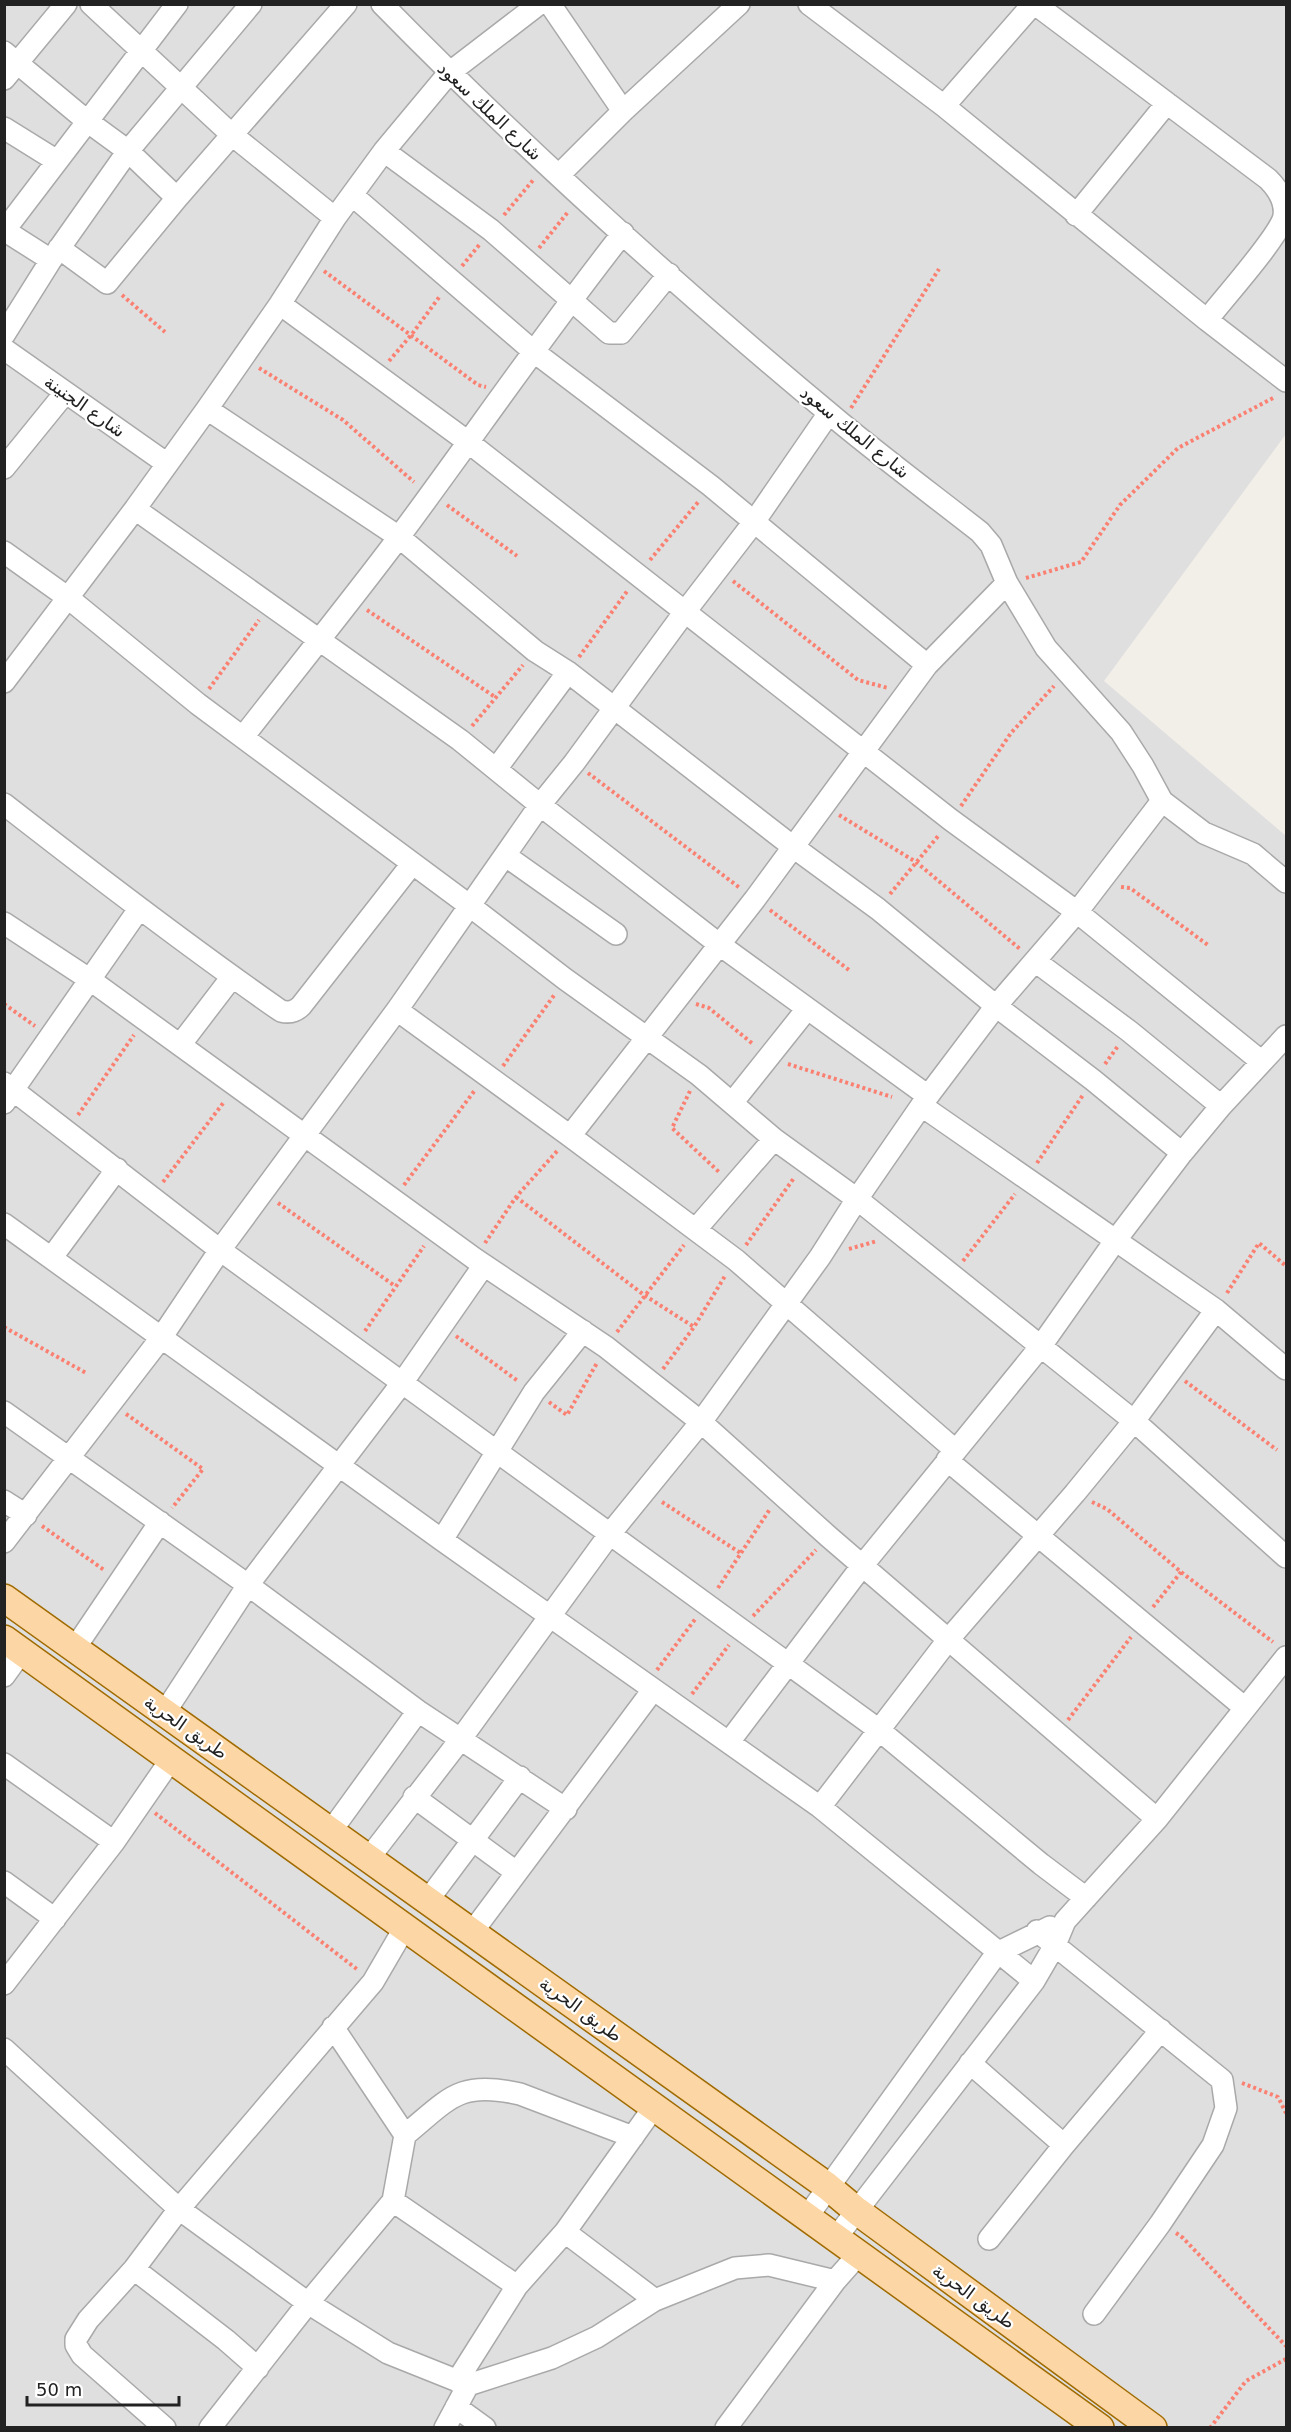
<svg xmlns="http://www.w3.org/2000/svg" width="1291" height="2432" font-family="'DejaVu Sans','Noto Sans Arabic',sans-serif">
  <style>
    .residential { fill: #e0dfdf }
    .lines { fill: none; stroke-linecap: round; stroke-linejoin: round }
    .minor-casing { stroke: #a9a9a9; stroke-width: 24 }
    .major-casing { stroke: #a06b00; stroke-width: 30 }
    .path { stroke: #fa8072; stroke-width: 4; stroke-dasharray: 3 3; stroke-linecap: butt }
    .minor { stroke: #fff; stroke-width: 21 }
    .major { stroke: #fcd6a4; stroke-width: 27 }
    .labels { text-anchor: middle; dominant-baseline: central; stroke-width: 4.5; stroke-linejoin: round; paint-order: stroke }
    .street-label { font-size: 18px; fill: #222; stroke: #fff }
  </style>
  <rect width="100%" height="100%" fill="#f2efe9"/>
  <!-- residential -->
  <path class="residential" d="M5,5H1286V434L1104,681L1286,836V2427L5,2428Z"/>
  <g class="lines">
    <!-- minor casing -->
    <g class="minor-casing">
      <path id="minor" d="M91,4L231,134L335,218
        M382,4C527,152 682,291 841,423C886,460 934,496 980,532L991,545L1007,583L1046,648L1121,732L1143,766L1162,801L1204,833L1253,854L1286,882
        M550,4L623,111
        M809,4L944,106L1207,320L1286,381
        M1035,4L1268,179C1278,189 1286,201 1284,216C1280,236 1222,300 1207,320
        M4,52L87,121L128,151L177,198
        M4,79L66,4
        M944,106L1033,4
        M4,128L57,161
        M384,151L491,230L609,333H621L669,274
        M559,175L623,111L739,4
        M352,195L533,351L711,486L927,665
        M1076,215L1167,103
        M4,230L51,260
        M4,231L177,4
        M59,248L107,283L177,198L346,4
        M280,304L468,442L951,820L1077,912L1262,1062
        M4,335L51,260L128,151L251,4
        M4,349L166,463
        M207,409L399,537L535,651L568,672L792,846L878,909L996,1006L1093,1080L1182,1153
        M4,468L65,393
        M135,509L460,740L540,805L720,945L928,1096
        M4,552L67,597L198,704L470,906L565,979L699,1075L774,1139L857,1199L1134,1421L1286,1557
        M4,682L135,509L207,409L280,304L335,218L384,151L449,73L539,4
        M243,737C295,670 348,605 399,537C474,436 545,332 623,233
        M496,769L568,672
        M4,804C95,875 186,945 281,1011C289,1013 295,1012 301,1006L412,864
        M506,856L616,934
        M4,923L89,979L475,1259L606,1347L701,1422L829,1537L1157,1819
        M1035,961L1129,1031L1221,1106
        M397,1010L570,1136L736,1260L955,1450
        M180,1045L232,977
        M4,1083L220,1250L879,1730L1041,1864L1086,1898
        M4,1103L139,909
        M732,1103L807,1009
        M922,1106L1216,1310L1286,1369
        M570,1136L755,899L927,665L1007,583
        M4,1224L442,1540L820,1807L1034,1981
        M696,1229L774,1139
        M52,1257L117,1169
        M4,1412L248,1585L418,1711L566,1809
        M947,1460L1245,1708
        M4,1501L26,1515
        M442,1540L534,1392L583,1331
        M4,1542L161,1338L220,1250L397,1010L540,805L574,763L684,613L754,522L829,413
        M75,1648L160,1522
        M4,1676L22,1651
        M165,1712L248,1585L402,1383L484,1265
        M729,1742L862,1566L1041,1346L1115,1241L1182,1153L1221,1106L1286,1036
        M4,1764L114,1842
        M414,1797L516,1872
        M820,1807L948,1640L1075,1493L1134,1421L1216,1310
        M331,1831L418,1711
        M369,1858L460,1740L609,1535L701,1422L820,1257L857,1199L928,1096L996,1006L1077,912L1162,801
        M4,1882L55,1919
        M428,1900L520,1777
        M473,1931L653,1690
        M1037,1931L1222,2080L1226,2108L1213,2145L1160,2224L1094,2314
        M4,1984L114,1842L172,1758
        M333,2027L405,2135
        M4,2049L179,2209L308,2303L388,2353L468,2385L552,2358L597,2337L655,2300L735,2268L769,2265L835,2281L726,2428
        M970,2063L1064,2145
        M393,2201L517,2286L565,2232L654,2107
        M807,2217L997,1953L1050,1927
        M565,2232L655,2300
        M835,2239L1034,1981L1055,1945L1065,1921L1157,1819L1286,1657
        M989,2239L1064,2145L1161,2030
        M134,2269L226,2340L258,2368
        M835,2281L858,2255
        M457,2381L517,2286
        M456,2407L485,2428
        M165,2428L82,2355L76,2345V2339L88,2320L134,2269L179,2209L373,1982L405,1927
        M210,2428L308,2303L393,2201L405,2135C450,2098 459,2080 520,2094L633,2137
        M445,2428L468,2385"/>
    </g>
    <!-- major casing -->
    <g class="major-casing">
      <path id="major" d="M4,1598L827,2186L857,2211L1153,2428
        M4,1639L1100,2428"/>
    </g>
    <!-- path -->
    <path class="path" d="M504,215L534,179
      M539,248L568,212
      M462,266L480,244
      M324,271L478,385L486,387
      M122,295L165,332
      M389,361L412,334L440,296
      M259,368L343,420L414,482
      M851,408L939,269
      M447,505L517,556
      M650,560L699,501
      M1026,578L1081,562L1120,505L1178,448L1275,397
      M733,581L858,680L888,688
      M367,610L495,697
      M579,657L628,590
      M209,689L259,620
      M472,726L523,665
      M588,773L740,888
      M961,806L1011,733L1054,686
      M839,815L916,862L1020,949
      M1121,887L1130,888L1208,945
      M890,894L939,835
      M770,910L849,970
      M4,1004L35,1026
      M696,1004L709,1008L753,1044
      M788,1064L892,1097
      M1105,1064L1118,1046
      M503,1066L555,994
      M690,1091L672,1128L719,1172
      M78,1115L134,1035
      M1037,1163L1083,1095
      M163,1182L224,1102
      M404,1185L475,1090
      M516,1197L644,1295L694,1327
      M278,1203L395,1286
      M485,1243L516,1197L558,1150
      M746,1245L794,1178
      M849,1249L877,1241
      M963,1261L1015,1194
      M1227,1293L1259,1243L1286,1266
      M4,1327L86,1373
      M365,1331L424,1246
      M617,1332L684,1245
      M456,1336L518,1381
      M663,1369L694,1327L725,1276
      M1185,1381L1277,1450
      M549,1402L567,1415L597,1363
      M126,1414L203,1469L172,1508
      M662,1502L742,1554
      M1092,1502L1107,1509L1181,1572L1273,1642
      M42,1526L104,1570
      M718,1588L770,1509
      M1153,1607L1181,1572
      M753,1616L816,1550
      M657,1670L696,1618
      M692,1694L729,1645
      M1068,1720L1131,1637
      M155,1813L358,1970
      M1242,2083L1278,2097L1286,2113
      M1176,2233L1183,2238L1286,2346
      M1210,2428L1246,2381L1286,2359"/>
    <!-- minor -->
    <use href="#minor" class="minor"/>
    <!-- major -->
    <use href="#major" class="major"/>
  </g>
  <g class="labels">
    <!-- street labels -->
    <g class="street-label">
      <text transform="translate(490 111) rotate(43)">شارع الملك سعود</text>
      <text transform="translate(85 406) rotate(35)">شارع الجنينة</text>
      <text transform="translate(855 432) rotate(39)">شارع الملك سعود</text>
      <text transform="translate(186 1727) rotate(35)">طريق الحرية</text>
      <text transform="translate(581 2009) rotate(36)">طريق الحرية</text>
      <text transform="translate(974 2296) rotate(36)">طريق الحرية</text>
    </g>
  </g>
  <!-- border -->
  <rect width="1291" height="2432" fill="none" stroke="#222222" stroke-width="12"/>
  <!-- scale -->
  <path d="M27 2396v9h152v-9" fill="none" stroke="#222222" stroke-width="3"/>
  <text x="36" y="2396" font-size="18" fill="#222222" stroke="#ffffff" stroke-width="4.5" paint-order="stroke">50 m</text>
</svg>
